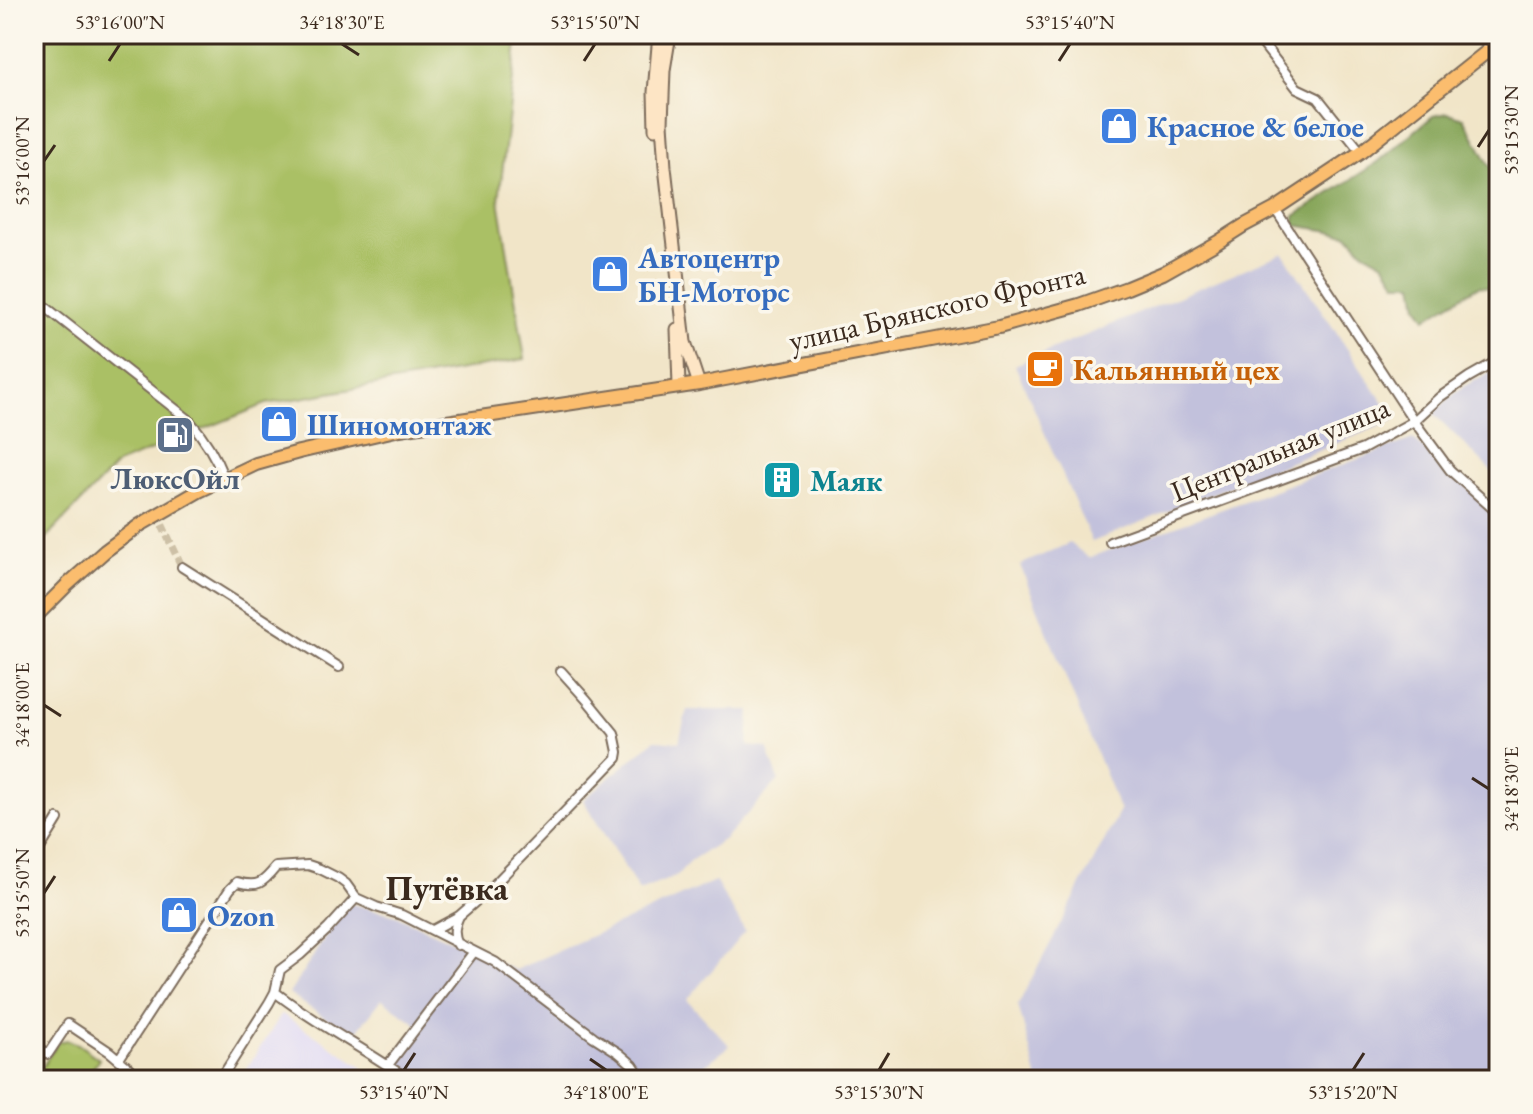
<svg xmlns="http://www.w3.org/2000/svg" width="1533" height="1114" font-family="'EB Garamond',serif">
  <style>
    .built { fill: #dcd5f6 }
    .industrial { fill: #c2c1dc }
    .green { fill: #aac065; stroke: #727542; stroke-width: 2 }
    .forest { fill: #87a65a; stroke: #61683c; stroke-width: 2 }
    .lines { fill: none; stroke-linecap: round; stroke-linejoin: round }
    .street-tunnel { stroke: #cdc0a6; stroke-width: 8; stroke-dasharray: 8 4; stroke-linecap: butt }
    .street-casing { stroke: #7b6b5a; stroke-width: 12 }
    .secondary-casing { stroke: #7b6b5a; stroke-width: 15 }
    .primary-casing { stroke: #7b6b5a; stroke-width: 16 }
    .street { stroke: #fff; stroke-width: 8 }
    .secondary { stroke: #fde5c5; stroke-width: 11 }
    .primary { stroke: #fbbd6e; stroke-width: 12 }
    .ticks { fill: none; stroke: #3b2a1e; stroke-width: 3 }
    .labels { text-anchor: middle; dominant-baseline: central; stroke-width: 7; stroke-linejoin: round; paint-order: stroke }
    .shop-label { font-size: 30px; font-weight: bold; fill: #366cbe; stroke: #fbf7ec; text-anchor: start }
    .street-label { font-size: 30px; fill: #3b2a1e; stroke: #fbf7ec }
    .food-label { font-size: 30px; font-weight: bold; fill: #c56008; stroke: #fbf7ec; text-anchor: start }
    .service-label { font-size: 30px; font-weight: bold; fill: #4e5e75; stroke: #fbf7ec }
    .culture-label { font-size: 30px; font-weight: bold; fill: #0d838f; stroke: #fbf7ec; text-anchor: start }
    .quarter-label { font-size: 34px; font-weight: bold; fill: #3b2a1e; stroke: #fbf7ec }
    .neatline { fill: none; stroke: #3b2a1e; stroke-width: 3 }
    .ticks-label { font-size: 20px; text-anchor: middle; fill: #3b2a1e }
  </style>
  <rect width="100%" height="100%" fill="#fbf7ec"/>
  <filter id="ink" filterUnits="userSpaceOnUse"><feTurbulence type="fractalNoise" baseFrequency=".0125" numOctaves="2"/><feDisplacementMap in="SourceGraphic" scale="16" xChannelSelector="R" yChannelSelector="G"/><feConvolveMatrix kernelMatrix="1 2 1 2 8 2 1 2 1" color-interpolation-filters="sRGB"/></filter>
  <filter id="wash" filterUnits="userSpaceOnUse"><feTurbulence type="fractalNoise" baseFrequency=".006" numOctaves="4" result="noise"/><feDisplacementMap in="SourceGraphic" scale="32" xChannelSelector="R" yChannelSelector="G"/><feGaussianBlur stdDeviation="1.8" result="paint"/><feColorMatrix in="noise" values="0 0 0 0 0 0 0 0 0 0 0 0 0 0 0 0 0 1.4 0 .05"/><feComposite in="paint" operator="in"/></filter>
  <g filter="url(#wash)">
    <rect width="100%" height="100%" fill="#f1e5c8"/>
    <!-- built -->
    <path class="built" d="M282,1014L363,1067L355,1080H239Z"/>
    <!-- industrial -->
    <path class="industrial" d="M1283,253L1395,420L1092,542L1015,365Z
      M1499,367V479L1433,413L1461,388Z
      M1413,439L1499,516V1080H1038L1018,1005L1120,811L1020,565L1070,543L1089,558Z
      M687,710H750L748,746L767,748L779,780L723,840L690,861L677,876L639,891L583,800L655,740L679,742Z
      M715,881L745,931L687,1000L730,1046L685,1080H423L395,1060L418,1025L382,999L353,1036L289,994L347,903L393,914L515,970Z"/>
    <!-- green -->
    <path class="green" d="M34,34H518L499,200L525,359L266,404L117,464L34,551Z
      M66,1040L78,1044L99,1059L85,1080H34L58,1042Z"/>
    <!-- forest -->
    <path class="forest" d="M1448,113L1464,118L1499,183V242L1493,256C1501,268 1501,275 1495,288L1479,286L1426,318L1418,306L1414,283H1397L1384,263L1363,251L1348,234L1294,225L1295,216L1378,162L1433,116Z"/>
  </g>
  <g filter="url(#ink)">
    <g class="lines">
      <!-- street-tunnel -->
      <path class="street-tunnel" d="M157,514L182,567"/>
      <!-- street casing -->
      <g class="street-casing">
        <path id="street" d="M1255,34L1297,88L1318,98L1361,152
          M1478,34L1491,49
          M1275,209L1414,421L1450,470L1499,514
          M34,298L188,419C204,437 215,455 224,478
          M1110,542L1363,449L1414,421L1440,397L1469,377L1499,360
          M182,567L339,667
          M34,858L58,819
          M433,930L459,916L491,888L617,758L618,752L614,733L587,700L561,671
          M458,945C453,934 454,927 459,916
          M275,992C317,1025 366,1049 409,1080
          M34,1045L48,1054L68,1024L110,1052L143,1080
          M119,1059L230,889L237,882C258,888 263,883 276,867L308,865L320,869L338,878L346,884L356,898L376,907L402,915L495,962L594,1037L619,1053L633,1065L643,1080
          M388,1065L473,953
          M220,1080L269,1003L275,992L280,970L300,955L328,929L356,898"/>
      </g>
      <!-- secondary casing -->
      <g class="secondary-casing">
        <path id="secondary" d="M670,34L664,70L662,123L665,167L685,342L699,384
          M655,129L654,92L659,34
          M677,329L679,386"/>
      </g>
      <!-- primary casing -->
      <g class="primary-casing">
        <path id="primary" d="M34,618L67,585L105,551L140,525L199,491L256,464L299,452L400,429L699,384L999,327L1079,305L1127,288L1163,273L1218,242L1243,226L1275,209L1361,152L1499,42"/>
      </g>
      <!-- street -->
      <use href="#street" class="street"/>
      <!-- secondary -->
      <use href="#secondary" class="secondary"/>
      <!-- primary -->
      <use href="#primary" class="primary"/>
    </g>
  </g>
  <!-- ticks -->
  <path class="ticks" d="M342,44L359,55M109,61L120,44M584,61L595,44M1059,61L1070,44M1478,147L1489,130M44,161L55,145M44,705L61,716M1472,778L1489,789M44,893L55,876M590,1059L606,1070M404,1070L415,1053M879,1070L889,1053M1353,1070L1364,1053"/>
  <!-- icons -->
  <defs>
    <g id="shop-square" transform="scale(2)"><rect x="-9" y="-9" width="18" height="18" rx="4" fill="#3f7fe0" stroke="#fbf7ec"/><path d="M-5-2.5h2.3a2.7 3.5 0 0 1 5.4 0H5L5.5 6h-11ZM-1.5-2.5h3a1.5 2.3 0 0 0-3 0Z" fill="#fff"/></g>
    <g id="cafe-square" transform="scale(2)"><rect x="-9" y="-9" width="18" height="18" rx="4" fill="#e8710a" stroke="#fbf7ec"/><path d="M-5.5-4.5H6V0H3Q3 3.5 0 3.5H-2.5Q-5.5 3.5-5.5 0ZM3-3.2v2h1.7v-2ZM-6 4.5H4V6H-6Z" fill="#fff"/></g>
    <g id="fuel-square" transform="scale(2)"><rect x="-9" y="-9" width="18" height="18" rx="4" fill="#5c6f8a" stroke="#fbf7ec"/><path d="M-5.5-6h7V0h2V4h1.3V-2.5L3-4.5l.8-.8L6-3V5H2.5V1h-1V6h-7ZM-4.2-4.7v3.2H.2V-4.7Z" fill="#fff"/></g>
    <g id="building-square" transform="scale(2)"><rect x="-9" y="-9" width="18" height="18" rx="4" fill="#0f9aa8" stroke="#fbf7ec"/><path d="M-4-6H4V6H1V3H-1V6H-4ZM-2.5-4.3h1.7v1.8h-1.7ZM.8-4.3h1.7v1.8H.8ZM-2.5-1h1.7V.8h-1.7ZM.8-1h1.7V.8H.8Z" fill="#fff"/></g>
  </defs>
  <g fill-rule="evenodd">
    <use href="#shop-square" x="1119" y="126"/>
    <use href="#shop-square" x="610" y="274"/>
    <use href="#cafe-square" x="1045" y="369"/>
    <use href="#shop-square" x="279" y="424"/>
    <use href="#fuel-square" x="175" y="435"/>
    <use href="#building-square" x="782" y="480"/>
    <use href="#shop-square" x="179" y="915"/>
  </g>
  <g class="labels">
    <!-- shop labels -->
    <g class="shop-label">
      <text x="1147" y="126">Красное &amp; белое</text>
      <text x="638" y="257">Автоцентр<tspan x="638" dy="34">БН-Моторс</tspan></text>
      <text x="307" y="424">Шиномонтаж</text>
      <text x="207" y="915">Ozon</text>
    </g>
    <!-- street labels -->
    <g class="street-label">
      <text transform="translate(937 307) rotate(-13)">улица Брянского Фронта</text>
      <text transform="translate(1280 449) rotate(-22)">Центральная улица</text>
    </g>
    <!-- food labels -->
    <g class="food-label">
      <text x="1073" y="369">Кальянный цех</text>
    </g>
    <!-- service labels -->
    <g class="service-label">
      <text x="175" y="478">ЛюксОйл</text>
    </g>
    <!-- culture labels -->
    <g class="culture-label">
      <text x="810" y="480">Маяк</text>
    </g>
    <!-- quarter labels -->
    <g class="quarter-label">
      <text x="447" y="888">Путёвка</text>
    </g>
  </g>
  <!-- margin -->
  <rect width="1533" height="1114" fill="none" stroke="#fbf7ec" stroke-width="88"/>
  <rect x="44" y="44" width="1445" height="1026" class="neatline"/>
  <g class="ticks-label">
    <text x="120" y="29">53°16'00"N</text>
    <text x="342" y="29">34°18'30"E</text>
    <text x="595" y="29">53°15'50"N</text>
    <text x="1070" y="29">53°15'40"N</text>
    <text transform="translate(1511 130) rotate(-90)" y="7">53°15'30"N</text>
    <text transform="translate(22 161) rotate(-90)" y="7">53°16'00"N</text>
    <text transform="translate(22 705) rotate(-90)" y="7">34°18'00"E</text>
    <text transform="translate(1511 789) rotate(-90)" y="7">34°18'30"E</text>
    <text transform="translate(22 893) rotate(-90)" y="7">53°15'50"N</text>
    <text x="404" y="1099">53°15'40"N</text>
    <text x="606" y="1099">34°18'00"E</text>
    <text x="879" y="1099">53°15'30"N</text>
    <text x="1353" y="1099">53°15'20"N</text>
  </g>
</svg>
